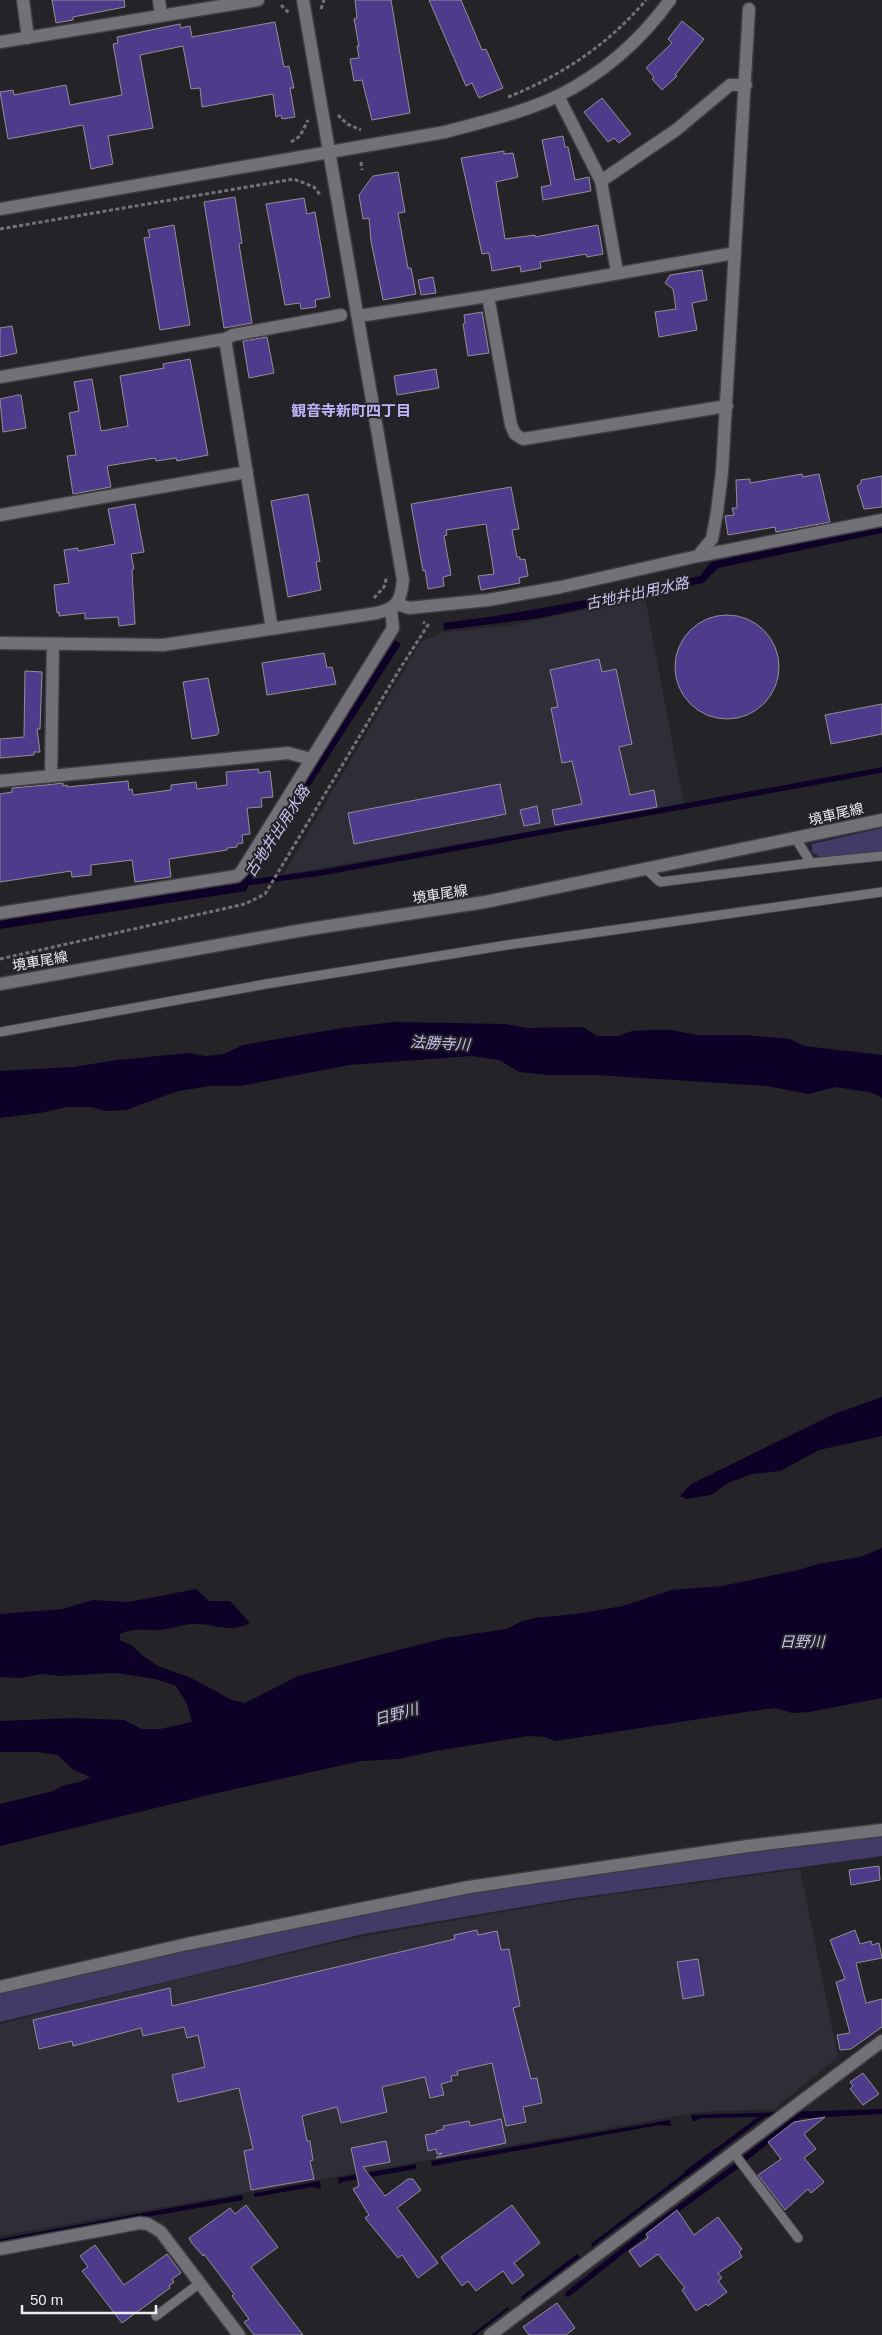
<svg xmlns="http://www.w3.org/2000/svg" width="882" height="2335" font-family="Arial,'Noto Sans JP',sans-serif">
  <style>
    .built { fill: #2f2d37 }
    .green { fill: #433a68 }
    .water { fill: #0d0127 }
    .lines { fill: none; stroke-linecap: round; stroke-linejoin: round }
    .stream { stroke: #0d0127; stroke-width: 5.5 }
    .building { fill: #4f3b8b; stroke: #919096 }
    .lane-casing { stroke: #3e3e42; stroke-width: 11 }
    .street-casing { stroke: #3e3e42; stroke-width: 15 }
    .secondary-casing { stroke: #3e3e42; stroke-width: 15 }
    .path { stroke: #737277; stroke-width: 3; stroke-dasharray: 4 2.5; stroke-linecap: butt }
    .lane { stroke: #727177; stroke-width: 9 }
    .street { stroke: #727177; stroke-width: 12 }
    .secondary { stroke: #727177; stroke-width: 12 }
    .labels { text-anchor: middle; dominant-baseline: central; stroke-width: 4; stroke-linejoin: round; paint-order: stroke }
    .street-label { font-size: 14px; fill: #eeedf1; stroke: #242328 }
    .neighbourhood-label { font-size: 15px; font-weight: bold; fill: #bfb4fb; stroke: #242328 }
    .water-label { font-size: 15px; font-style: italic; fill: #c9c2f0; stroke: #242328 }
  </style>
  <rect width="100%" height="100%" fill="#242328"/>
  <!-- built -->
  <path class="built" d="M645,597L684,804L283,875L421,641L444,632L509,626Z
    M800,1869L838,2057L774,2109L700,2112L0,2236V2024L179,1979L365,1936L572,1900Z"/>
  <!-- green -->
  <path class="green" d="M882,828V852L820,857L812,852V844Z
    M882,1835V1856L569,1899L363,1934L0,2022V1991L371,1911L577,1875Z"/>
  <!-- water -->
  <path class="water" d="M882,526V533L718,568L703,583L539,618L444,630L443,623C530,613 614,594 700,576L711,562Z
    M395,640L401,644L254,873L246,891L0,929V919L240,883Z
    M395,1022L505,1024L528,1028L583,1027L597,1036H618L632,1031L652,1030H671L697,1035H746L790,1039L804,1046L882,1055V1098L873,1093L836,1087L808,1094L767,1086L595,1075H547L519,1072L499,1060L471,1056L350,1065L240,1086H210L178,1091L126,1110L105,1111L91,1107H67L40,1113L0,1118V1071L73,1067L117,1060L188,1053L206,1056L224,1054L243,1045L342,1028Z
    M882,1397V1436L819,1450L780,1471L752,1474L728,1483L711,1495L686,1499L680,1496L691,1484L834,1414Z
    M882,1548V1698L809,1712L792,1713L775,1708L752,1711L555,1741L545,1737L528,1736L435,1751L399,1759L361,1761L217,1793L0,1846V1804L53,1791L64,1785L80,1782L90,1777L72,1769L58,1755L37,1752H0V1721L74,1718L124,1720L142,1729H160L192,1722L187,1704L176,1686L156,1679L115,1673L61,1676L41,1674L20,1678L0,1677V1614L62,1609L93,1600L129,1602L196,1589L209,1601H230L250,1623C231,1634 213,1623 193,1624C181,1624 170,1630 158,1630C143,1631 136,1627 120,1634V1640L131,1645L142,1655L158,1666L191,1678L232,1700L245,1703L298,1676L445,1638L507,1629L522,1621L535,1618L575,1614L623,1606L671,1590L722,1586L798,1570L818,1564L860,1557Z
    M882,2109V2114L809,2118L765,2117L711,2157L709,2154L758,2117L702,2118L693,2122L691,2115Z
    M670,2120L671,2126L660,2125L432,2166L431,2161Z
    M416,2164V2169L342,2182L339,2185L338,2178Z
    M691,2168L693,2171L592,2247L591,2244Z
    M320,2181L321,2189L312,2187L255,2197L254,2193Z
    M242,2195L243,2200L0,2243V2239Z
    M577,2254L580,2257L522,2300L521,2297Z
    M508,2307L509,2309L475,2335H471Z"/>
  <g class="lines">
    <!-- stream -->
    <path class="stream" d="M244,883L320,873L882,770
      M744,2159L802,2114
      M687,2173L716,2151
      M568,2294L645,2233L738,2165"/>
  </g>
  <!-- building -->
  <path class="building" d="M52,0H124L125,7L73,17V20L56,23Z
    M355,0H391L410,113L372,120L362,80L354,81L350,59L359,58L357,46H359L354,19L357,18Z
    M429,0H461L482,50L486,49L503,88L479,98L472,83L466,86Z
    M682,21L704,39L675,75L677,76L662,90L652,79L654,77L646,68L672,43L668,39Z
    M275,22L284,67L289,66L294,88H290L295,117L282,119L281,115L276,117L273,94L202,107L200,88L191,89L183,46L140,55L153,128L108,136L113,164L91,169L83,125L8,139L0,92L13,90L14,95L66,85L70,105L122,95L113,44L118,43L117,37L180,24L181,28L190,26L192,37Z
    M602,98L631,134L619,143L614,138L608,142L584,112Z
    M563,136L565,147H568L575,180L589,177L591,191L543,200L541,187L551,185L542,140Z
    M504,151V154L513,153L518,177L496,182L505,239L535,235V237L598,225L603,254L587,257L586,254L540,262L541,268L521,272L520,266L492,271L489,253L482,254L461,158Z
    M398,172L405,212L398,213L408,268H411L416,294L383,300L371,241L369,218L363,219L359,195L373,176Z
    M235,197L242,243L239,244L252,323L224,328L204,202Z
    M304,198L307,214L315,212L330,297L315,300L316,307L301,309L300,303L285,305L266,204Z
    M174,225L190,325L160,330L144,238L150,237L148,230Z
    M702,270L707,300L692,303L697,330L659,337L655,312L676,309L673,289L665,283L670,275Z
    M433,277L436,293L421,295L418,280Z
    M482,312L489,353L468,356L463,324L465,323L464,315Z
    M12,326L17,353L0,357V328Z
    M267,337L274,373L249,378L243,341Z
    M190,359L208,455L177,461L176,458L156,461L155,458L107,466L111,487L73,494L67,456L76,455L69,413L79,411L74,382L92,379L101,431L128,426L120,376L164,368L163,364Z
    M436,369L439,388L397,395L394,376Z
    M18,395H21L26,428L3,432L0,399Z
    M802,474L803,477L819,474L830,522L776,532L775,527L728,535L725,516L734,515L732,508H737L736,480L750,479V483Z
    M882,476V507L864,509L857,486L861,483V480Z
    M511,487L519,529L512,530L517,557H520V560L525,559L528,576L519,578L520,583L481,590L478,576L494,574L486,524L446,530L447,535L444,536L451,575L443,577L444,586L428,589L425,570L423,571L411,504Z
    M308,494L320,561L316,562L321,590L288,597L271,501Z
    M135,504L144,552L131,554L134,569L132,570L135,624L119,626L118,617L85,619V613L59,616V612L57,613L54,585L69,583L64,550L78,548V551L115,544L108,509Z
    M675 667a52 52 0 1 1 104 0a52 52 0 1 1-104 0Z
    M324,653L327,668L332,667L336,684L267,695L262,663Z
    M599,659L602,672L616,669L632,744L619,747L630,795L654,790L657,807L555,825L552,810L582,804L572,761L562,763L551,708L558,707L550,670Z
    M25,671L42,672L40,729H37L40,752H34V755L0,758V739L24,737Z
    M208,678L219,732L217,735L192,739L183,682Z
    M882,704V734L831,744L825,715Z
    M258,769L259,773L270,771L273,797L261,798L262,807L247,808L250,834L242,835L243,843L237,844V847L227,848V850L169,859L171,877L135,882L132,860L91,865V875L72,877L71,871L0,882V794L12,792V788L46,785L63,783V786L67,785V787L128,781L129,790L132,789L133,795L171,790V785L196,782L197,789L227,785L226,772Z
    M500,784L506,814L354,844L348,813Z
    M537,806L540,823L524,826L520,810Z
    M879,1866L880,1880L851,1885L849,1870Z
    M477,1930L478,1935L497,1931L501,1950L509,1949L520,2006L513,2008L531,2079L537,2078L542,2103L523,2107L526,2122L506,2126L492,2063L457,2071L458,2075L451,2076L452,2081L441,2084L444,2095L430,2098L425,2077L382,2087L387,2112L341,2123L337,2107L302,2116L307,2141H310L313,2160L310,2161L314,2179L251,2190L244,2151L253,2149L239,2088L178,2102L172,2075L205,2067L198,2035L187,2038L184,2027L143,2036L141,2028L73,2046L72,2041L39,2049L33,2020L170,1988L172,2006L455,1939L454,1935Z
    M855,1930L860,1944L871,1941L872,1945L879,1943L882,1958L856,1963L866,2003L882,1999V2027L851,2049L840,2050L837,2035L850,2033L836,1982L845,1979L830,1940Z
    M698,1959L704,1995L683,1999L677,1962Z
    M863,2073L879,2094L863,2105L850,2089L853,2086L850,2082Z
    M825,2117L804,2134L816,2149L804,2158L824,2182L811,2193L808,2189L785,2210L758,2175L781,2159L768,2142L794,2122Z
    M501,2119L506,2143L436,2158L442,2153L437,2154L436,2149L428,2151L425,2135L437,2133L436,2131L444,2129L443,2126L469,2121L470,2126Z
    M386,2141L390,2162L363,2167L385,2196L408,2179H413L421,2190L397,2208L438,2263L418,2278L402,2255L398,2258L365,2218L369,2215L353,2189L359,2186L351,2148Z
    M246,2205L278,2247L251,2267L303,2335H254L244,2322L249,2319L232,2296L234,2294L204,2254L203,2256L191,2242L189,2238L230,2208L235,2214Z
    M512,2205L540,2243L514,2263L524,2275L512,2284L503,2271L476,2291L468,2281L462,2286L441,2257Z
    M677,2210L694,2235L718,2217L742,2249L739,2252L742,2257L718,2273L722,2278L718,2281L727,2292L708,2306L706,2304L696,2311L682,2290L685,2288L658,2254L640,2267L629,2251L648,2238L646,2234Z
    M95,2245L124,2285L167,2254L181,2273L172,2279L174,2282L169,2286L170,2288L122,2323L82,2271L88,2267L80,2256Z
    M557,2303L575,2328L566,2335H529L523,2327Z"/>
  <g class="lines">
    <!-- lane casing -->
    <g class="lane-casing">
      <path id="lane" d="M796,839L811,863L882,856
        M646,869L660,882L811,863
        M0,1032L266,984L507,945L882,892
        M733,2152L798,2238
        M156,2316L200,2283"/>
    </g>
    <!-- street casing -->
    <g class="street-casing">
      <path id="street" d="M23,0L28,38
        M159,0L161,15
        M0,42L258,0
        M558,96L601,181
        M617,272L601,181L676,130L730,85H746
        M488,296L511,425L515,434L523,439L727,406
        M359,316L488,296L735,253
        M225,339L233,335L341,315
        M0,377L225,339L272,629
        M0,515L247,472
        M698,556L712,539L717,512L722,472L749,9
        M397,604L409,608L488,600L561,587L698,556L882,520
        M51,776L53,645
        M0,781L288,753L311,759
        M0,913L237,876L242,871L393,628L391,609
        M0,1987L187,1944L469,1887L748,1846L882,1830
        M0,2249L140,2223L148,2224L161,2232L239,2335"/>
    </g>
    <!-- secondary casing -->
    <g class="secondary-casing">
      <path id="secondary" d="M0,209L445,132C482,122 522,113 558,96C602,74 641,40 670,0
        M0,643L163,645L377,613C397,608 401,601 403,580L303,0
        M0,984L303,930L485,902L882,820
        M490,2335L882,2041"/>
    </g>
    <!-- path -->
    <path class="path" d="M281,5L290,14
      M321,9L324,0
      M508,97C561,76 609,44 646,0
      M338,115L347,124L361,130
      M291,142L300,136L308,120
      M361,162L362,170
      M0,229L294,179L314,187L321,196
      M374,598L384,587L387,576
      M0,959L245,904L265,894L401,667L428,625L423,622"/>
    <!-- lane -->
    <use href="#lane" class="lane"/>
    <!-- street -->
    <use href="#street" class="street"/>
    <!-- secondary -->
    <use href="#secondary" class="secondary"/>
  </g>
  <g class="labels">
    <!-- street labels -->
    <g class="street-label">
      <text transform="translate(836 814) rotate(-13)">境車尾線</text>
      <text transform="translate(440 894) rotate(-9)">境車尾線</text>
      <text transform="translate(40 961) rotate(-10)">境車尾線</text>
    </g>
    <!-- neighbourhood labels -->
    <g class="neighbourhood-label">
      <text x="351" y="410">観音寺新町四丁目</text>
    </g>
    <!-- water labels -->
    <g class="water-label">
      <text transform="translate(637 593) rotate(-12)">古地井出用水路</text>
      <text transform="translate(277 831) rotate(-57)">古地井出用水路</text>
      <text transform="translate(440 1043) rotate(3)">法勝寺川</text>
      <text x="802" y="1641">日野川</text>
      <text transform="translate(396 1714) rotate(-15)">日野川</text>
    </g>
  </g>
  <!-- scale -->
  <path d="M22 2305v8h134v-8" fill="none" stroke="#eeedf1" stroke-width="2.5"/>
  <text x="30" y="2305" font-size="15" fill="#eeedf1" stroke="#242328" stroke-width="4" paint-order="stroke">50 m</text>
</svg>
